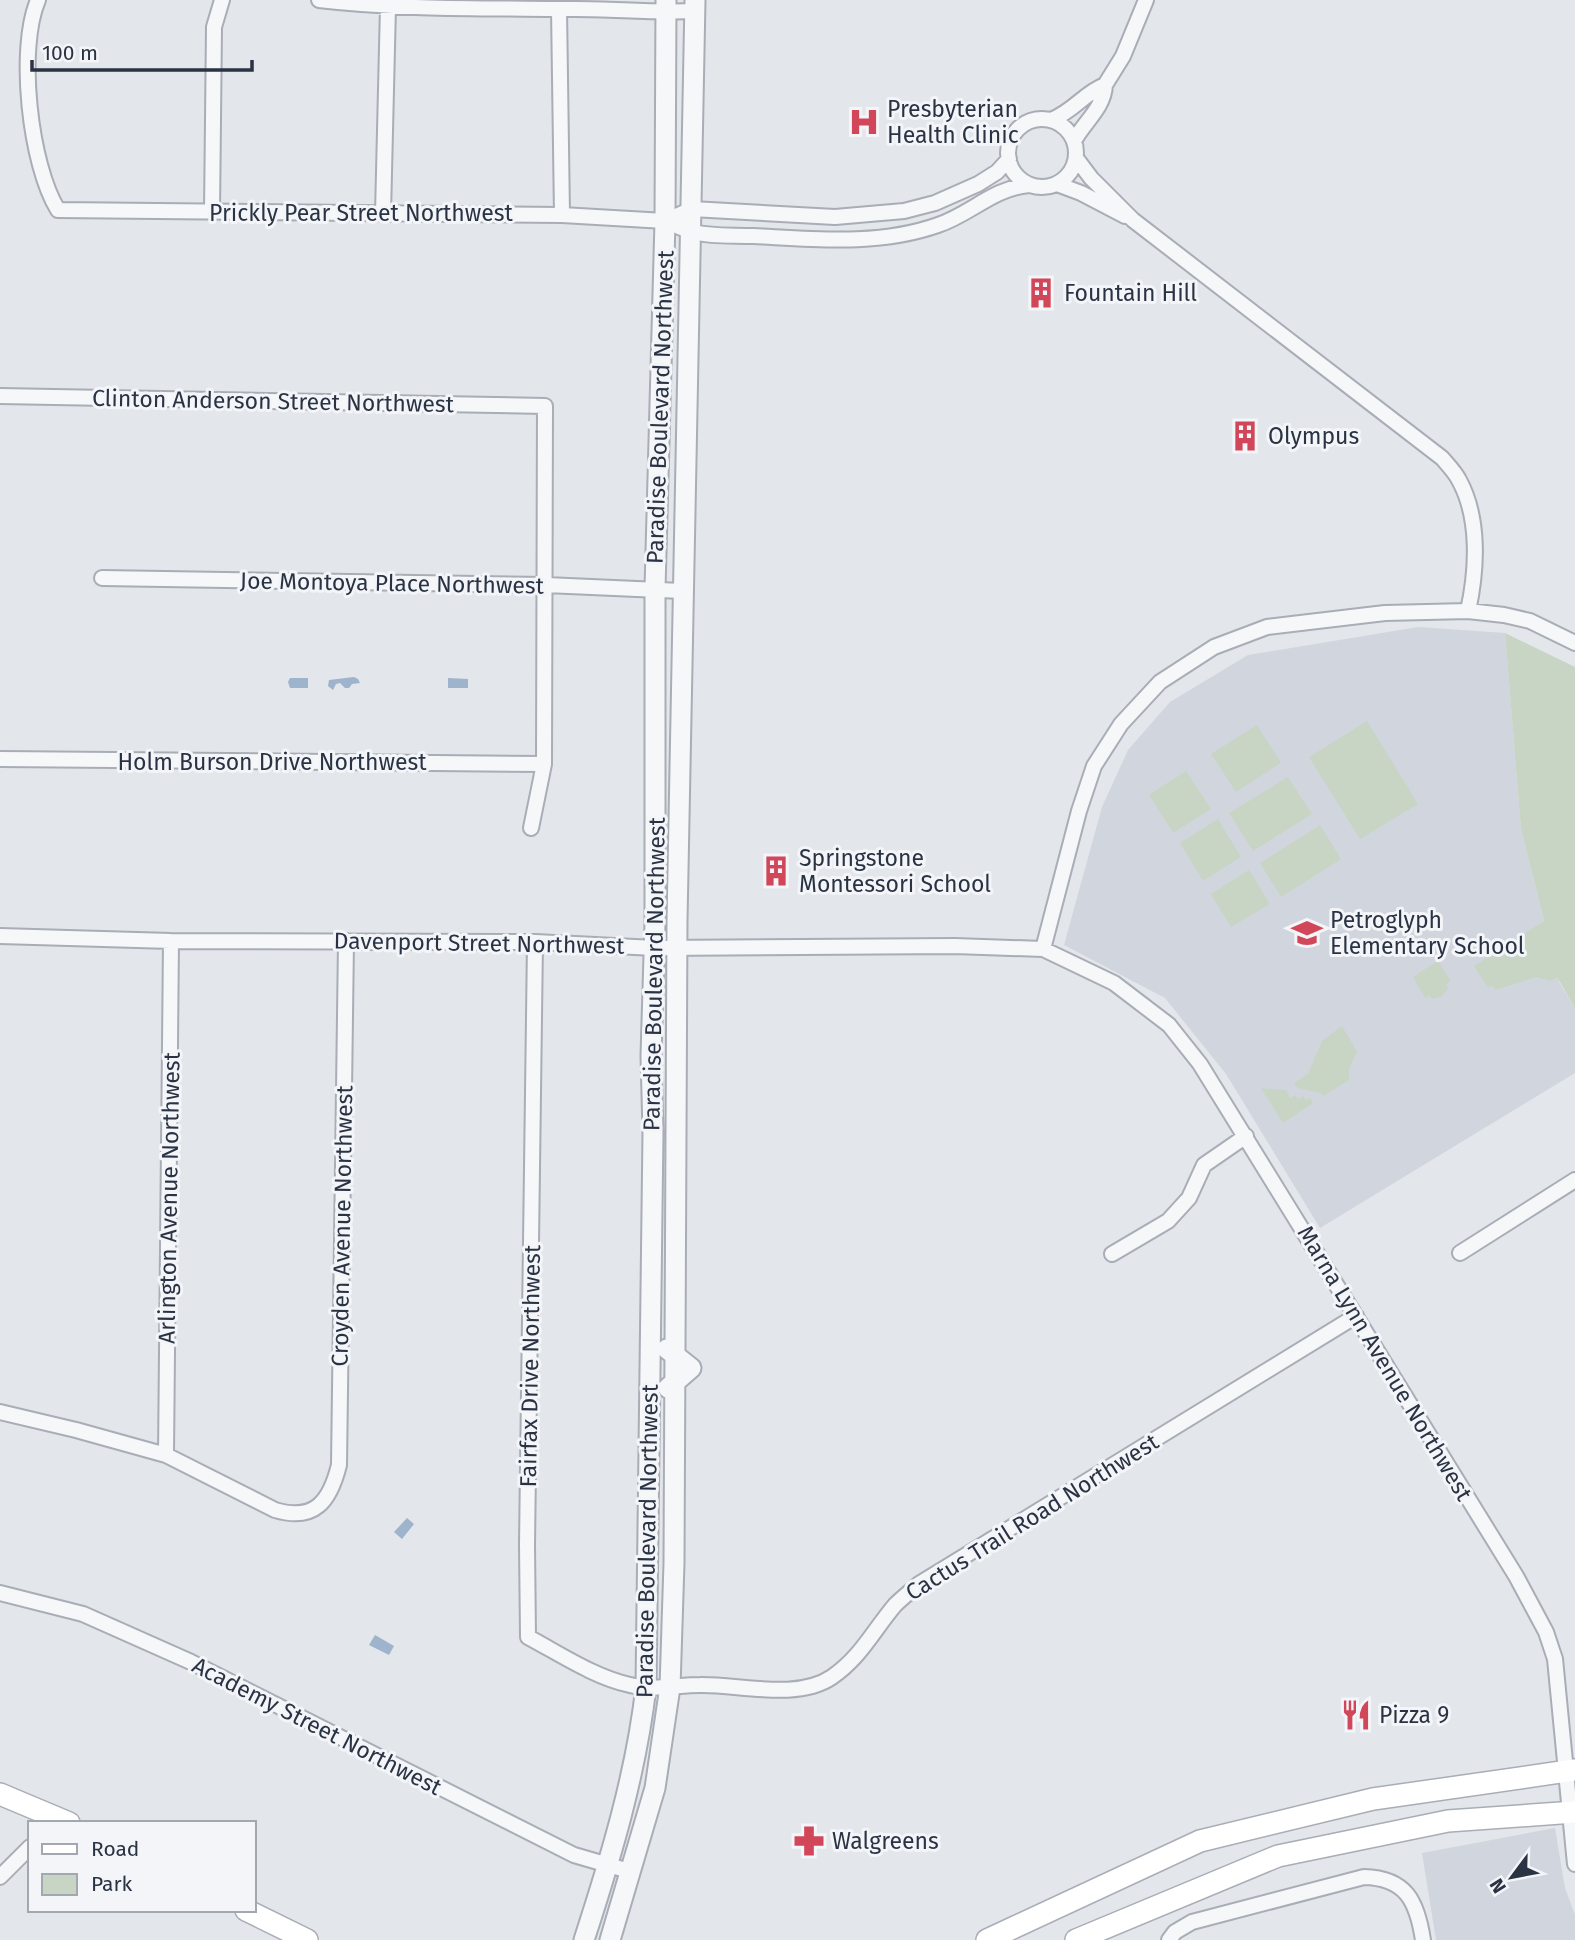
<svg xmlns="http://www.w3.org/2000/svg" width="1575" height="1940" font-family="'Fira Sans',sans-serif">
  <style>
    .built { fill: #d1d5dd }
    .green { fill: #c8d5c4 }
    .water { fill: #9eb3cc }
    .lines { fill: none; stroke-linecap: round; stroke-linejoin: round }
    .minor-casing { stroke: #a8adb6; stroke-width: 18 }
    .tertiary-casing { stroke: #a8adb6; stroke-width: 23 }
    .secondary-casing { stroke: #a8adb6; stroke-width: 24 }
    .minor { stroke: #f6f7f9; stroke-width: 14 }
    .tertiary { stroke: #f6f7f9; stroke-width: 19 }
    .secondary { stroke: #fff; stroke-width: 21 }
    .labels { text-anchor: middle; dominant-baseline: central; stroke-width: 6; stroke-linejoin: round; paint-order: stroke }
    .poi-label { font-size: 23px; fill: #2a3344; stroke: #f3f5f8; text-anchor: start }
    .street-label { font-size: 23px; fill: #2a3344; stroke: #f3f5f8 }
  </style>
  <rect width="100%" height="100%" fill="#e3e6eb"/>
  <!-- built -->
  <path class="built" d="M1418,627L1505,633L1521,829L1559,982L1575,1008V1073L1320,1228L1226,1074L1165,998L1064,945L1102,807L1128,750L1170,702L1248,655Z
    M1555,1828L1565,1888L1575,1915V1940H1436L1422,1853Z"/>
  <!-- green -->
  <path class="green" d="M1505,633L1575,667V1008L1557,977L1550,981L1536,977L1495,990L1492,985L1488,988L1474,966L1544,921L1521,829Z
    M1367,721L1418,804L1360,839L1309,757Z
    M1257,725L1281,763L1236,792L1211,754Z
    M1186,771L1211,809L1173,833L1149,795Z
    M1288,777L1312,814L1253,851L1229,813Z
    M1218,819L1241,857L1203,881L1180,843Z
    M1320,825L1341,859L1281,897L1260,863Z
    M1249,870L1270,904L1231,927L1211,894Z
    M1438,961L1451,981L1446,984L1448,988L1442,996L1432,999L1429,995L1425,998L1413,977Z
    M1342,1026L1357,1052L1349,1068V1080L1323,1096L1320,1093L1298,1088L1294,1083L1308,1074L1322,1041Z
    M1261,1088L1286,1090L1290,1098L1295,1095L1298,1099L1303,1096L1306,1100L1310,1098L1313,1103L1283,1123Z"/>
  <!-- water -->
  <path class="water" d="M354,677L358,679L360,683L352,684L349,688H345L340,683L336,684L333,690L328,686L329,680Z
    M290,678H308V688H290L288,682Z
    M448,678L468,679V688H448Z
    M407,1518L414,1524L402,1539L394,1532Z
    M375,1635L394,1646L389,1655L369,1645Z"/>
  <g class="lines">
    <!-- minor casing -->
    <g class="minor-casing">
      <path id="minor" d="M38,0C17,49 30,165 58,210L562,215L665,221
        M319,0C404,10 491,8 576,9C616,9 655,13 695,11
        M559,9L562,215
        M1105,85L1123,56L1146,0
        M1008 153a34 34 0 1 1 68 0a34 34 0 1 1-68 0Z
        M1051,120C1074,111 1084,93 1105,85C1104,108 1084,122 1074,141
        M1076,158L1091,178L1133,220L1442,458C1448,465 1455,472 1459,480C1480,518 1477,570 1468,611
        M1009,159L997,172L978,184L935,203L904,211L835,217L692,209L665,221C673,224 681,228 689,231C709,237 733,235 753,236C814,239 879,246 938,225C971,214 993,188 1029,185
        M1057,184L1081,193L1125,216
        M212,212L214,27L222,0
        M383,214L388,6
        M0,396L545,406L544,764L531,828
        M102,578L546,585L682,591
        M0,759L544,764
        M0,936L171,941L535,942L655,948L955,946L1043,949L1114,983L1169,1025L1200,1064L1516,1576L1546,1632L1555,1659L1575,1864
        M535,942L527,1545L528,1637C560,1654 594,1677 630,1685C653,1691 677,1685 700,1685C738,1684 797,1701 832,1677C861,1657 873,1631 895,1605C902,1598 911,1591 919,1584L1356,1316
        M1043,949L1079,811L1094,766L1121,724L1160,682L1214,647L1267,627L1385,613L1468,611L1504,615L1530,621L1575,643
        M1460,1253L1575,1180
        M1112,1254L1168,1221L1189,1198L1204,1165L1246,1136
        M0,1412L76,1430L166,1455L275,1510C315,1522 330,1501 339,1465L346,941
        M166,1455L171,941
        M0,1593L83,1614L191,1662L574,1855L629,1871
        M0,1877L30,1847
        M1169,1940L1175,1932L1192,1922L1364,1877C1406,1878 1417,1901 1423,1940"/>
    </g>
    <!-- tertiary casing -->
    <g class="tertiary-casing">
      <path id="tertiary" d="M667,1349L691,1368L668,1388
        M584,1940C611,1857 636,1774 646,1687L653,1132L651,1056L655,922V589L665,221L666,0
        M610,1940L655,1788L670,1687L674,1563L677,921L695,0"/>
    </g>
    <!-- secondary casing -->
    <g class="secondary-casing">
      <path id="secondary" d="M0,1794L69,1823
        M246,1910L307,1940
        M987,1940L1200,1841L1373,1799L1575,1770
        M1076,1940L1278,1856L1448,1821L1575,1812"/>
    </g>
    <!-- minor -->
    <use href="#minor" class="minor"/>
    <!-- tertiary -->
    <use href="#tertiary" class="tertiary"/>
    <!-- secondary -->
    <use href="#secondary" class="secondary"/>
  </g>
  <!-- icons -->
  <defs>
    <g id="hospital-bare" transform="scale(2.415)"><path d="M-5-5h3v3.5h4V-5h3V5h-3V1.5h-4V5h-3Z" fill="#d14759" stroke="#f3f5f8" stroke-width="2.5" paint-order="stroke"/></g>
    <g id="building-bare" transform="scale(2.415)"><path d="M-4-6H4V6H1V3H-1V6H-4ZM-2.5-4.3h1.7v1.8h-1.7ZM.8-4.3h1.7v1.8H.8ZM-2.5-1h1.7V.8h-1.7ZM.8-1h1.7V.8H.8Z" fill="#d14759" stroke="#f3f5f8" stroke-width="2.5" paint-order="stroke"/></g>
    <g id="school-bare" transform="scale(2.415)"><path d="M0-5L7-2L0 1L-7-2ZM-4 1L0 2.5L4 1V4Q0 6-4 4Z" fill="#d14759" stroke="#f3f5f8" stroke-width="2.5" paint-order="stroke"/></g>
    <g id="restaurant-bare" transform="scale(2.415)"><path d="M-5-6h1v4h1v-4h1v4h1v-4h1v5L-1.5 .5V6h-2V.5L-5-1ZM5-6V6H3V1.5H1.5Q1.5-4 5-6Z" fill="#d14759" stroke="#f3f5f8" stroke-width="2.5" paint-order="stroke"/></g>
    <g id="pharmacy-bare" transform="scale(2.415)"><path d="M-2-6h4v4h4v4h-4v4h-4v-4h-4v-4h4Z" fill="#d14759" stroke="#f3f5f8" stroke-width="2.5" paint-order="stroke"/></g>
  </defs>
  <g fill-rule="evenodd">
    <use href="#hospital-bare" x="864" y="122"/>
    <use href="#building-bare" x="1041" y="293"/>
    <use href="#building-bare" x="1245" y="436"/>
    <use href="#building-bare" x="776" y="871"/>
    <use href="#school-bare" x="1307" y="933"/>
    <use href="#restaurant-bare" x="1356" y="1715"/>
    <use href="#pharmacy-bare" x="809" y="1841"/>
  </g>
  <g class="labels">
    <!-- poi labels -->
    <g class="poi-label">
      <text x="887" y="109">Presbyterian<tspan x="887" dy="26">Health Clinic</tspan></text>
      <text x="1064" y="293">Fountain Hill</text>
      <text x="1268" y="436">Olympus</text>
      <text x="799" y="858">Springstone<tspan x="799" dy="26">Montessori School</tspan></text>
      <text x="1330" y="920">Petroglyph<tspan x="1330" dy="26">Elementary School</tspan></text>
      <text x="1379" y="1715">Pizza 9</text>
      <text x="832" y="1841">Walgreens</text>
    </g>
    <!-- street labels -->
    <g class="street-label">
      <text x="361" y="213">Prickly Pear Street Northwest</text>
      <text transform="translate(273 401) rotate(1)">Clinton Anderson Street Northwest</text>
      <text transform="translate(660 407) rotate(-88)">Paradise Boulevard Northwest</text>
      <text transform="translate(392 583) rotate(1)">Joe Montoya Place Northwest</text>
      <text x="272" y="762">Holm Burson Drive Northwest</text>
      <text transform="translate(479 943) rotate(1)">Davenport Street Northwest</text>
      <text transform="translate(654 974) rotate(-89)">Paradise Boulevard Northwest</text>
      <text transform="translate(169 1198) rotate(-89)">Arlington Avenue Northwest</text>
      <text transform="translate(342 1226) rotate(-89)">Croyden Avenue Northwest</text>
      <text transform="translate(1385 1363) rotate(59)">Marna Lynn Avenue Northwest</text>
      <text transform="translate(530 1366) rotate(-89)">Fairfax Drive Northwest</text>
      <text transform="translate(1032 1517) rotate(-32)">Cactus Trail Road Northwest</text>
      <text transform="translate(647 1541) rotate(-89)">Paradise Boulevard Northwest</text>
      <text transform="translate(317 1726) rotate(27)">Academy Street Northwest</text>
    </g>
  </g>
  <!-- legend -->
  <rect x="28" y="1821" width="228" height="91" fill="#f3f5f8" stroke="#a3a7b0" stroke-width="2"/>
  <rect x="42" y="1844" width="35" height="10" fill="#ffffff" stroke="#a3a7b0" stroke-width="2"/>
  <text x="91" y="1856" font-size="21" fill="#2a3344">Road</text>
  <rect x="42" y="1874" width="35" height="21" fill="#c8d5c4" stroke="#a3a7b0" stroke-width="2"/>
  <text x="91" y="1891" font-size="21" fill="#2a3344">Park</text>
  <!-- north arrow -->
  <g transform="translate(1512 1877) rotate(238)" stroke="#f3f5f8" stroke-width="5" paint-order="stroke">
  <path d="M0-5L12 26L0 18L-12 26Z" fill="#2a3344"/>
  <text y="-10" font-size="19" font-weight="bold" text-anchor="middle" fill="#2a3344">N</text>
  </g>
  <!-- scale -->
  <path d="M32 60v10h220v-10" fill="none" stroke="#2a3344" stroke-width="3.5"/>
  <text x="42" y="60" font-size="21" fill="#2a3344" stroke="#f3f5f8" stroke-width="5" paint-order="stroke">100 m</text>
</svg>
